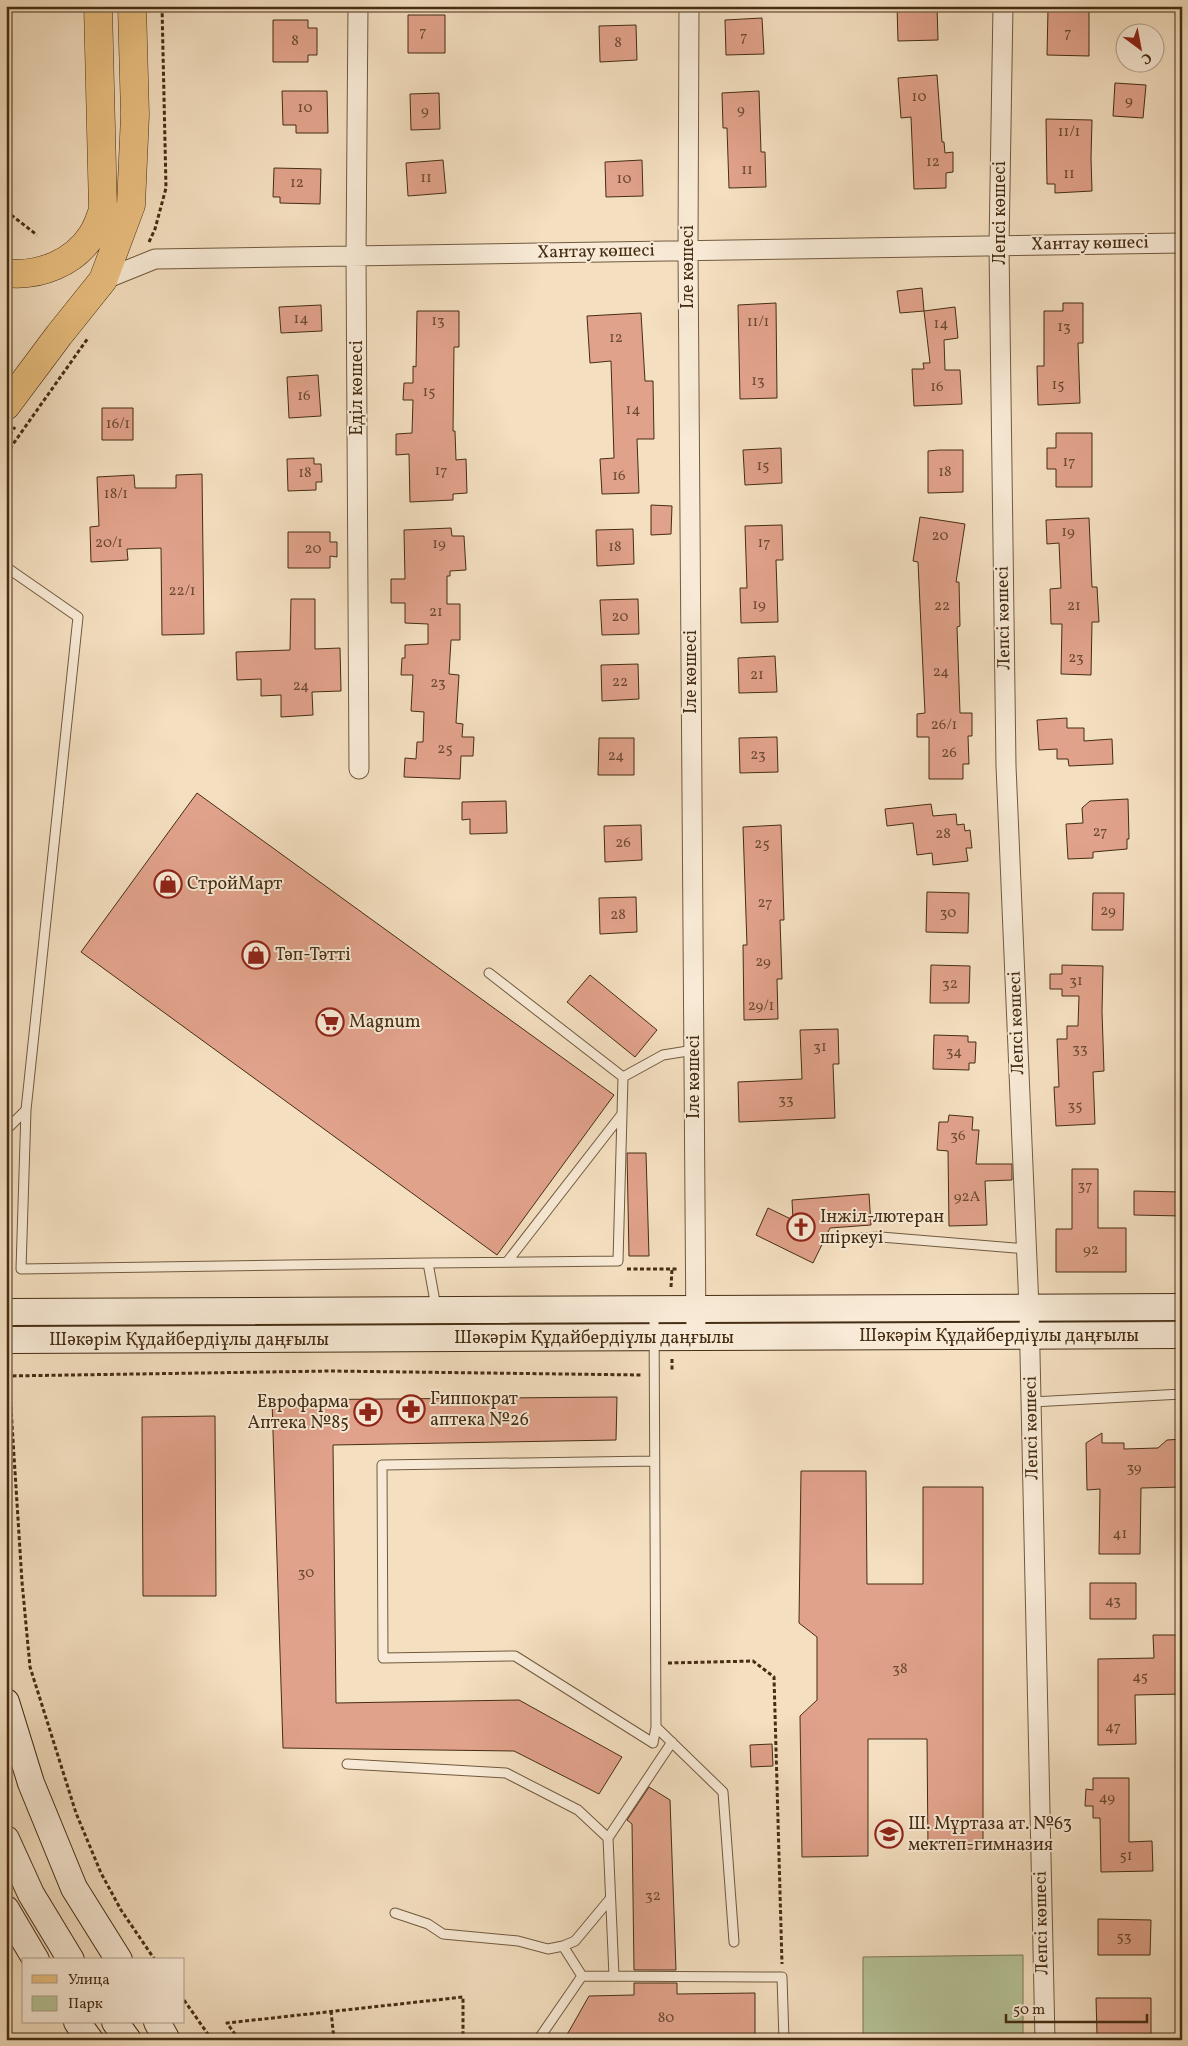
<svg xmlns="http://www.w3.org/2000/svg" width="1188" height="2046" font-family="Vollkorn,serif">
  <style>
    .green { fill: #b5c397; stroke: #7d7855 }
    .building { fill: #e1a28b; stroke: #452d13 }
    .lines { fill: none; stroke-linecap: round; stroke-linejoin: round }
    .lane-casing { stroke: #715a3e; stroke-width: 11 }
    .street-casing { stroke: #715a3e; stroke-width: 21 }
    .secondary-casing { stroke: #452d13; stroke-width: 28 }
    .primary-casing { stroke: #452d13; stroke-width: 29 }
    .path { stroke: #452d13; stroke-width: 3; stroke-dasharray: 4 2.5; stroke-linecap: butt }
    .lane { stroke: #f8ead6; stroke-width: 9 }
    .street { stroke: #f8ead6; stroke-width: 19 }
    .secondary { stroke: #f8ead6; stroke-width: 26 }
    .primary { stroke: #eac080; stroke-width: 28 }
    .labels { text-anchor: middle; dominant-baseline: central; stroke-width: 4; stroke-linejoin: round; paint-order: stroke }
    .number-label { font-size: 15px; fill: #6c4a31 }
    .street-label { font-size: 18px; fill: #452d13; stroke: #f8ead6 }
    .poi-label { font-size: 18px; fill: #452d13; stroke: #f8ead6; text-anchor: start }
  </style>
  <rect width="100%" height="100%" fill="#f4dfc0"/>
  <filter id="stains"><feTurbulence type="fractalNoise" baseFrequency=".004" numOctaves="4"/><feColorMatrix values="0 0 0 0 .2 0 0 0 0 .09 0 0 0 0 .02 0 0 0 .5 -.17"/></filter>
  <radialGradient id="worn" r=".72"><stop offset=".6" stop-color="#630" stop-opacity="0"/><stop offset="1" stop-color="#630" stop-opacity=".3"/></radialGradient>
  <!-- green -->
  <path class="green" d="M1023,1955V2040H863V1957Z"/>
  <!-- building -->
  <path class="building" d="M897,6H937L938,40L898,41Z
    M1048,9L1089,10V56L1047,55Z
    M408,15H445V53H408Z
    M762,18L764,54L726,55L725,20Z
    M273,20H308V28H317V55H308V62H273Z
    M636,25L637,60L600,62L599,26Z
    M937,75L942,142H944L945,153L953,152V172L946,173V188L914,189L911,117L901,118L898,78Z
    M1115,83L1146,85L1143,118L1113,116Z
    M282,91H327L328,133H296V125H283Z
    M759,91L761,152H765L766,187L729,188L727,128H723L722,93Z
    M439,93L440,129L411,130L410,94Z
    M1046,119L1092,120L1091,158L1092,191L1055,193V184H1047Z
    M443,160L446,193L408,196L406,163Z
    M642,160L643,196L606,197L605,162Z
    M274,168L321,169L320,204L280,203V197H273Z
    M922,288L924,311L900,313L897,291Z
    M776,303L777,398L740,399L738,305Z
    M1063,303H1083V343H1078L1080,403L1038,405L1037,366H1044V311H1063Z
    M321,305L322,331L281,333L279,307Z
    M955,307L958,338L944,340L945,370H960L962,404L914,406L912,369H924L923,363H930L924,311Z
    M417,311H459V347H454L453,431H455L456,460L466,459L467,493L453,494V500L410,502L409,454L396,455V434L412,433L413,400H403L404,383H413V366L416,367Z
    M641,313L645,381H653L654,439H637L639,493L602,494L600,459L614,458L611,361L590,363L587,316Z
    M318,375L321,416L289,418L287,377Z
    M102,408H133V440H102Z
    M1056,433H1092V487H1056V469H1047V448H1056Z
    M781,448L782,483L745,485L743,450Z
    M939,450H963V492L928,493V451Z
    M314,458V464H321L322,482H316V490L288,491L287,459Z
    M202,474L204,634L162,635L161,548L127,549L128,560L91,562L90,527L99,526L97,477L134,475L135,488H176V475Z
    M651,505L672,506L671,534L651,535Z
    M920,517L965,524L956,582H959L960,626L957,627L960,713H972V736H968L969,764H963V779H929V737H917V714L925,713L918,562L913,561Z
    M1089,518L1092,587H1097L1099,622H1092L1091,675L1061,674L1062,624H1051L1050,589L1061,588L1059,543L1047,544L1046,520Z
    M782,525L783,560H776L778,622L741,623L740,588H747L745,526Z
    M451,528L452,536H464L466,570L450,571V576H447V604H460V640H451L449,674L459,675L456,723L463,724L462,737H474L473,756H461L460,779L404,777L405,758L416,759L417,742H423L424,712L411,711L413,675H401L402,658H405V645L428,644V624L405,623V603H391V579H405L404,530Z
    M633,529L634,564L597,566L596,530Z
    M288,532H330V542H337V557L330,556V568H288Z
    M291,599H315V649L340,648L341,691L312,692L313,715L281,717V695L261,696V679L237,680L236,652L290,650Z
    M638,599L639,634L602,635L600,600Z
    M775,656L777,692L739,693L738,658Z
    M638,664L639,699L602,701L601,665Z
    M1067,718V728H1084V741L1112,739L1113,764L1069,766L1068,759H1057V749L1039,750L1037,720Z
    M777,737L778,772L740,773L739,738Z
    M599,738H634V775H598Z
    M197,793L614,1095L497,1255L81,952Z
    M1128,799L1129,839H1127V849L1093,852V858L1068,859L1066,824L1083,823L1082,808L1090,801Z
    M506,801L507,833L470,834V819L462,820V802Z
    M931,804L933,816L956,814L957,825L964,824L965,831L970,830L972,848H966L968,861L933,865L932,853L917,855L913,823L887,826L885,809Z
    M641,825L642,860L605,862L604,826Z
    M781,825L784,920H780L782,979H777L778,1019L744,1020L743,945H747L743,827Z
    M927,892L969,893L968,933L926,932Z
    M1093,893H1124L1123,930H1092Z
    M636,897L637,932L600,934L599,898Z
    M931,965L970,966L969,1003H930Z
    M1062,965L1103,966L1102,1011L1104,1071L1093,1072L1095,1124L1056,1126L1054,1087H1059L1057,1039H1067V1026H1078L1079,996H1062V989H1050V974H1062Z
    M590,975L657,1030L635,1057L567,1002Z
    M838,1029L839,1064H833L835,1118L739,1122L738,1082L802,1079L800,1030Z
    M934,1035L968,1036V1042H976L975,1063H969V1070L933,1069Z
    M949,1115L973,1117L972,1130H979L976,1164H1012V1180L985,1181L987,1225L949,1226L948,1151L937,1150L939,1122H948Z
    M627,1153H646L649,1256H629Z
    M1072,1169H1098V1228H1126V1272H1056V1229H1072Z
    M1134,1191L1182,1192V1216L1134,1215Z
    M869,1194L871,1225L830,1228L813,1263L756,1235L768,1208L793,1220L792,1200Z
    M617,1397L616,1440L333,1445L336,1703L519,1700L622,1757L599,1794L514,1751L283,1748L272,1400Z
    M215,1416L216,1596H143L142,1417Z
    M1102,1433V1443H1124V1449L1158,1448L1167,1440L1182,1439V1487L1141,1488L1140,1554H1099L1100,1489L1087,1490L1086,1443Z
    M801,1471H866L867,1584H923V1487H983V1849H928L927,1739H868V1856L802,1857L800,1716L817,1700V1637L799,1623Z
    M1090,1583H1136V1619H1090Z
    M1153,1635H1182V1694L1135,1695L1136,1744L1098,1745V1659L1154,1658Z
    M772,1744L773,1766L751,1767L750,1745Z
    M1093,1778H1129V1842L1152,1841L1153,1871L1101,1872L1100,1818H1093V1806H1085L1086,1789L1093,1790Z
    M649,1787L670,1800L676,1970H634L632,1824L627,1820Z
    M1098,1919L1151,1920L1150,1955H1098Z
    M634,1983H677V1994L755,1993V2039L564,2040L589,1996L634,1995Z
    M1096,1998H1151V2034L1097,2035Z"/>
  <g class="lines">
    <!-- lane casing -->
    <g class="lane-casing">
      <path id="lane" d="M6,567L78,617L26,1110L21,1269L428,1263L436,1307
        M623,1077L663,1055L694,1050
        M6,1130L26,1110
        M837,1239L881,1237L1027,1249
        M507,1262L622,1114
        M428,1263L618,1261L623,1077L489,973
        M654,1312L656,1727L723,1792L734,1942
        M1032,1402L1182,1394
        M654,1461L382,1465L383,1658L515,1656L653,1743L656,1727
        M347,1764L506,1773L578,1810L608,1838
        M395,1913L428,1924L443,1934L518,1941L548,1949L563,1946L575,1941L610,1899
        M563,1946L582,1976L782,1977L784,2040
        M614,1976L608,1838L672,1742
        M538,2040L582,1976"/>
    </g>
    <!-- street casing -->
    <g class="street-casing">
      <path id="street" d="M358,6L356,256L359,769
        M689,6L688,250L696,1338
        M1003,6L999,246L1006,766L1029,1308L1045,2040
        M103,280L155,259L1182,243"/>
    </g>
    <!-- secondary casing -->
    <g class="secondary-casing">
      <path id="secondary" d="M6,1312L1182,1307
        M6,1340L1182,1335
        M6,1702L31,1783L74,1888L119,1960
        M6,1839L31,1894L71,1960
        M6,1909L36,1960
        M77,2022L90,2040
        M115,2022L128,2040
        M157,2022L167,2040"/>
    </g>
    <!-- primary casing -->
    <g class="primary-casing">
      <path id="primary" d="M6,273C39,277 74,263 92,235C97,228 100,218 103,210L98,6
        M6,406L59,335L103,280L131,205L135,115L132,6"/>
    </g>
    <!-- path -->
    <path class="path" d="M6,211L37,235
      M149,242L155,229L166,188L162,6
      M6,440L15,427
      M6,454L88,338
      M627,1269H678
      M671,1287L672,1269
      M672,1359V1370
      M8,1361L22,1582L30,1667L76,1813L101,1873L121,1910L155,1960
      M6,1376L331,1371L641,1375
      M668,1663L753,1661L774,1677L782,1964
      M184,2000L212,2040
      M331,2011L334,2040
      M239,2040L227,2023L463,1997V2040"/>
    <!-- lane -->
    <use href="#lane" class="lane"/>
    <!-- street -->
    <use href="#street" class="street"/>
    <!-- secondary -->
    <use href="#secondary" class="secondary"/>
    <!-- primary -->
    <use href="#primary" class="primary"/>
  </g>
  <!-- icons -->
  <defs>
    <g id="shop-ring" transform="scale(1.4375)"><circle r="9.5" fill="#f8ead6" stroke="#8f2418" stroke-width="1.5"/><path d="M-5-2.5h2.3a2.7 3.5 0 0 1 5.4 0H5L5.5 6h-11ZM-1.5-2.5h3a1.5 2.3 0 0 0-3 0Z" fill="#8f2418"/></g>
    <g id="supermarket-ring" transform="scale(1.4375)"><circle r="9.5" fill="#f8ead6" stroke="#8f2418" stroke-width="1.5"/><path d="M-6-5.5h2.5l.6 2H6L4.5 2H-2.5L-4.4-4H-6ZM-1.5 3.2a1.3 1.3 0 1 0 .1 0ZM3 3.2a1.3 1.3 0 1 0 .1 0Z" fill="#8f2418"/></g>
    <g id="church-ring" transform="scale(1.4375)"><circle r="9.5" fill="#f8ead6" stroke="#8f2418" stroke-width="1.5"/><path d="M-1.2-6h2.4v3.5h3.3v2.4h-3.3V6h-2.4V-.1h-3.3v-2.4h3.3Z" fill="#8f2418"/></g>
    <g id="pharmacy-ring" transform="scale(1.4375)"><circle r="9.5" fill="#f8ead6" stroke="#8f2418" stroke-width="1.5"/><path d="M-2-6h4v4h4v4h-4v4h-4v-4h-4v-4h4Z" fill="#8f2418"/></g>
    <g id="school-ring" transform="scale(1.4375)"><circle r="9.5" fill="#f8ead6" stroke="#8f2418" stroke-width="1.5"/><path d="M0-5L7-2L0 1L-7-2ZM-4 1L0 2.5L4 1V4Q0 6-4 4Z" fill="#8f2418"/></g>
  </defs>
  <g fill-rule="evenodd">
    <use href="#shop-ring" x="168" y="884"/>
    <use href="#shop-ring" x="256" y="955"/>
    <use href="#supermarket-ring" x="330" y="1022"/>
    <use href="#church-ring" x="801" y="1227"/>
    <use href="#pharmacy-ring" x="411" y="1409"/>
    <use href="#pharmacy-ring" x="368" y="1412"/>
    <use href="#school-ring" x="889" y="1834"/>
  </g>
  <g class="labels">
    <!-- number labels -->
    <g class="number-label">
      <text x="423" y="32">7</text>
      <text x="1068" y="33">7</text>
      <text x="744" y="37">7</text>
      <text x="295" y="41">8</text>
      <text x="618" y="43">8</text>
      <text x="919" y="97">10</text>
      <text x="1129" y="101">9</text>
      <text x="305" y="108">10</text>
      <text x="741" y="110">9</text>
      <text x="425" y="111">9</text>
      <text x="1069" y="132">11/1</text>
      <text x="933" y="162">12</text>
      <text x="747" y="170">11</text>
      <text x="1069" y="174">11</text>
      <text x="426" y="178">11</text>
      <text x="624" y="179">10</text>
      <text x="297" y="183">12</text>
      <text x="301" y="319">14</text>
      <text x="438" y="321">13</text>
      <text x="758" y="322">11/1</text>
      <text x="941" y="324">14</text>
      <text x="1064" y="327">13</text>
      <text x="616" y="338">12</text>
      <text x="758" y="381">13</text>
      <text x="1058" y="385">15</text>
      <text x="937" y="387">16</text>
      <text x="429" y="392">15</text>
      <text x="304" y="396">16</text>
      <text x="633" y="410">14</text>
      <text x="118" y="424">16/1</text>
      <text x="1069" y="462">17</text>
      <text x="763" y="466">15</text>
      <text x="441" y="471">17</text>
      <text x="945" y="472">18</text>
      <text x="305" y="473">18</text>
      <text x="619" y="476">16</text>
      <text x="116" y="494">18/1</text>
      <text x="1068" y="532">19</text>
      <text x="940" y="536">20</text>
      <text x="109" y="543">20/1</text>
      <text x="764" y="543">17</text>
      <text x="439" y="544">19</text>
      <text x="615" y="547">18</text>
      <text x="313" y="549">20</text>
      <text x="182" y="591">22/1</text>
      <text x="759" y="605">19</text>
      <text x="942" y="606">22</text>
      <text x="1074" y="606">21</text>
      <text x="436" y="612">21</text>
      <text x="620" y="617">20</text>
      <text x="1076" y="658">23</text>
      <text x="941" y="672">24</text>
      <text x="757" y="675">21</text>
      <text x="620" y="682">22</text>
      <text x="438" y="683">23</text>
      <text x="301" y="686">24</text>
      <text x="944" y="725">26/1</text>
      <text x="445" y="749">25</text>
      <text x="949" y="753">26</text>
      <text x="758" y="755">23</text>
      <text x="616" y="756">24</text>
      <text x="1100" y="832">27</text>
      <text x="943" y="834">28</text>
      <text x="623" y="843">26</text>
      <text x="762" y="844">25</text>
      <text x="765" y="903">27</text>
      <text x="1108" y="911">29</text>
      <text x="948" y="913">30</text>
      <text x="618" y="915">28</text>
      <text x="763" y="962">29</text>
      <text x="1076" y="981">31</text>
      <text x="950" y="984">32</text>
      <text x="761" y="1006">29/1</text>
      <text x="820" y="1047">31</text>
      <text x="1080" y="1049">33</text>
      <text x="954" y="1052">34</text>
      <text x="786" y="1100">33</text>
      <text x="1075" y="1106">35</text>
      <text x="958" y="1136">36</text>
      <text x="1085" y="1186">37</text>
      <text x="967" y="1197">92А</text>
      <text x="1091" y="1250">92</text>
      <text x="1134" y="1468">39</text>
      <text x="1120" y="1534">41</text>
      <text x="306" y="1573">30</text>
      <text x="1113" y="1601">43</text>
      <text x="900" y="1669">38</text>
      <text x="1140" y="1677">45</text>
      <text x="1113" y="1727">47</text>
      <text x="1107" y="1798">49</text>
      <text x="1126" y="1856">51</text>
      <text x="653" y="1896">32</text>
      <text x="1124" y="1937">53</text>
      <text x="666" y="2018">80</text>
    </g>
    <!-- street labels -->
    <g class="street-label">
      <text transform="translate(1000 213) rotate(-90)">Лепсі көшесі</text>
      <text transform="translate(1090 244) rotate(-1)">Хантау көшесі</text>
      <text transform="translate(596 252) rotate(-1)">Хантау көшесі</text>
      <text transform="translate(688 267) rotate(-90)">Іле көшесі</text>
      <text transform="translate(357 388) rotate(-90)">Еділ көшесі</text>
      <text transform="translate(1004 618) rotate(-91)">Лепсі көшесі</text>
      <text transform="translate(691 672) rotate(-90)">Іле көшесі</text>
      <text transform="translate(1017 1023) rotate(-92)">Лепсі көшесі</text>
      <text transform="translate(694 1077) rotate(-90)">Іле көшесі</text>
      <text x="999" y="1336">Шәкәрім Құдайбердіұлы даңғылы</text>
      <text x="594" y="1338">Шәкәрім Құдайбердіұлы даңғылы</text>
      <text x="189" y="1340">Шәкәрім Құдайбердіұлы даңғылы</text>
      <text transform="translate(1032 1428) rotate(-91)">Лепсі көшесі</text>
      <text transform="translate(1042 1923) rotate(-91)">Лепсі көшесі</text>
    </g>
    <!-- poi labels -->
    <g class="poi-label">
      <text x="187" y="884">СтройМарт</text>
      <text x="275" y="955">Тәп-Тәтті</text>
      <text x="349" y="1022">Magnum</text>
      <text x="820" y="1217">Інжіл-лютеран<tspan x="820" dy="21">шіркеуі</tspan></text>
      <text x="430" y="1399">Гиппократ<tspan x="430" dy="21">аптека №26</tspan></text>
      <text x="349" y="1402" text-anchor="end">Еврофарма<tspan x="349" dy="21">Аптека №85</tspan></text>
      <text x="908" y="1824">Ш. Мұртаза ат. №63<tspan x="908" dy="21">мектеп-гимназия</tspan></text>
    </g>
  </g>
  <!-- margin -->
  <rect width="1188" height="2046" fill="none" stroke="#f4dfc0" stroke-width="25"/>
  <rect x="8" y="8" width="1173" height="2031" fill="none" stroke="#452d13" stroke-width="2.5"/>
  <rect x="12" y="12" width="1163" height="2021" fill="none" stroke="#452d13"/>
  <!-- legend -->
  <rect x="22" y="1958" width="162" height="65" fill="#f8ead6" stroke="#b09e88"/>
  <rect x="32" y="1975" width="25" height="8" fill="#eac080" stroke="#b09e88"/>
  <text x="68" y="1984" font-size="15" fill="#452d13">Улица</text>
  <rect x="32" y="1996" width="25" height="15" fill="#b5c397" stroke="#b09e88"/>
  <text x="68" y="2008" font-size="15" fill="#452d13">Парк</text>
  <!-- north arrow -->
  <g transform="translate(1140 48) rotate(148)"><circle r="24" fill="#f8ead6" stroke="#b09e88"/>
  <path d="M0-4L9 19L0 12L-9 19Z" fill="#8f2418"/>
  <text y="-8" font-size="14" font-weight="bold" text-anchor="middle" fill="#452d13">С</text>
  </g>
  <!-- scale -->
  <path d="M1006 2014v8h141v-8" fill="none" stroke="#452d13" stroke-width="2.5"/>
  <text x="1013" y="2014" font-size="15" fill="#452d13" stroke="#f8ead6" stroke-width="4" paint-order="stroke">50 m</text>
  <rect width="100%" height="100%" filter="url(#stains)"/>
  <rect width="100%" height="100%" fill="url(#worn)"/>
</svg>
